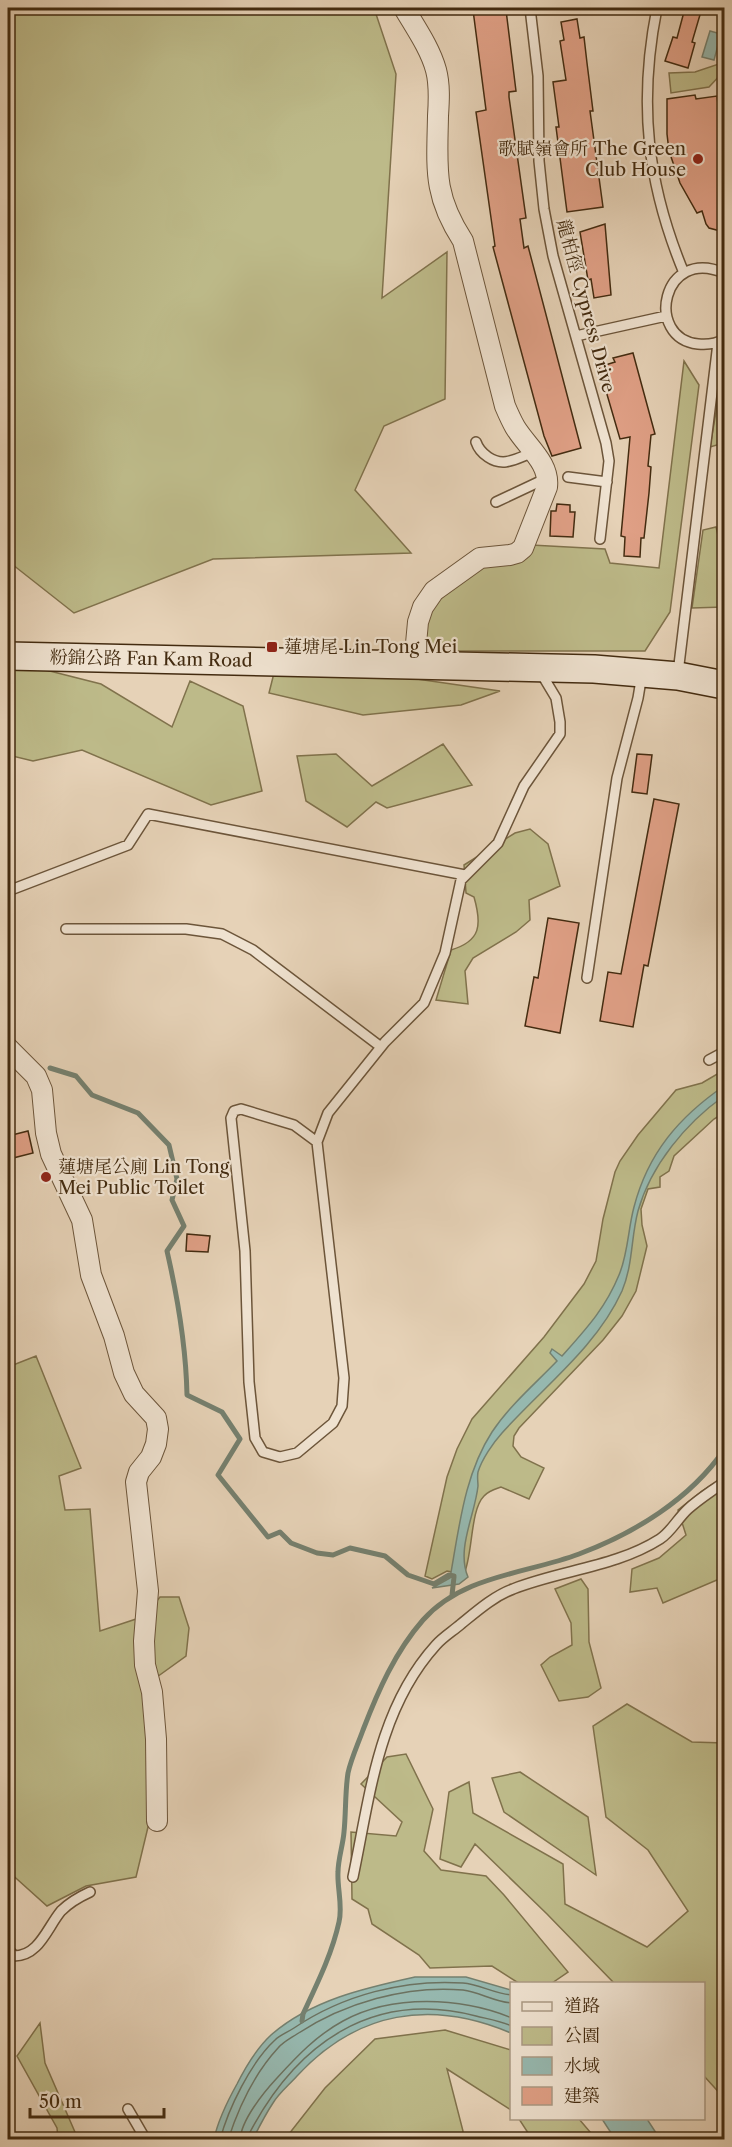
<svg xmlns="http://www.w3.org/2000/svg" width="732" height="2147" font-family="'Libre Caslon Text','Noto Serif TC',serif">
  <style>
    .green { fill: #bdba89; stroke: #80724c; stroke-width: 1.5 }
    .water { fill: #96b8af; stroke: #75806f; stroke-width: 1.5 }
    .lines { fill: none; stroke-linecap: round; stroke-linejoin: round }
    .shore { stroke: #6c7260; stroke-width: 1.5 }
    .stream { stroke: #75806f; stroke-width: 5 }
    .building { fill: #e0a086; stroke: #432b10; stroke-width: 1.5 }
    .service-casing { stroke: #6c553a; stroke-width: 12 }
    .minor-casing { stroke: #6c553a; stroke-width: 22 }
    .secondary-casing { stroke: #432b10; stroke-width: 30 }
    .service { stroke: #efe2d0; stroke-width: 9 }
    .minor { stroke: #efe2d0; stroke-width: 20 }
    .secondary { stroke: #efe2d0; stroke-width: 27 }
    .poi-dot { fill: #8f2418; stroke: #efe2d0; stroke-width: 2 }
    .labels { text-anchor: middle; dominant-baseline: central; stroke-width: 4.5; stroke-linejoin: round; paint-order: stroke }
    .poi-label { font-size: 18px; fill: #432b10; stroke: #efe2d0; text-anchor: start }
    .street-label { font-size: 18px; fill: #432b10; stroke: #efe2d0 }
  </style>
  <rect width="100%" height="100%" fill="#e6d2b7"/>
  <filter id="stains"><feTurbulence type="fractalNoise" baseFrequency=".00333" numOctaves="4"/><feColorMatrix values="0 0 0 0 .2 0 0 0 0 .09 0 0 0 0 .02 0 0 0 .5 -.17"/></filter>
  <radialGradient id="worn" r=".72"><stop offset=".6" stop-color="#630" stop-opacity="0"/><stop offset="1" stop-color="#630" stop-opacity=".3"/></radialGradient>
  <!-- green -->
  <path class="green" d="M8,8H374L396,74L382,298L447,252L445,399L384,426L355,490L411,553L213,559L74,613L8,561Z
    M724,43V71L709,87L671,93L669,73L695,72L719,64Z
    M722,345H724V443L710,447L716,412Z
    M684,361L699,385L670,612L645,651H420L425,621L435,603L482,566L531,545L605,549L610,563L659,568Z
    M716,527L720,543L719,579L724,593V607L692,608L703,530Z
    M30,666L101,684L172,727L190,681L243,706L262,791L211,805L82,750L33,761L8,755V668Z
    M274,673L403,677L500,691L461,705L363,715L269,693Z
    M443,744L472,785L387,808L376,802L347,827L306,801L297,756L336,754L372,786Z
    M530,829L548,844L560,886L529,900L530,920L516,932L473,958L465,971L468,1004L436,1000L451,950C481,941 482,925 474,897L466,893L464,865L515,833Z
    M724,1070V1113L714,1119L674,1156L669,1171L660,1177V1187L648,1189L641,1209L642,1225L647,1246L636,1291L622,1316L603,1340L519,1428L514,1436L513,1446L521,1457L544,1468L529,1499L501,1487C495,1489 488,1491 484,1496C470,1510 473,1554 464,1574L447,1571L432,1579L425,1576L447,1477L457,1449L472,1419L544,1337L584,1284L596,1261L603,1219L615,1172L620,1161L638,1135L676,1090L702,1083Z
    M36,1356L81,1468L59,1476L65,1510L90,1509L100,1631L145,1616L160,1597H179L189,1628L186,1656L150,1682L155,1798L136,1877L86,1886L47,1906L8,1871V1367Z
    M719,1480L724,1489V1577L663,1603L657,1588L630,1592L632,1569L659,1558L686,1535L678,1510L702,1491Z
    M581,1579L588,1589L589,1642L601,1688L588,1697L559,1701L541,1665L550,1657L572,1645L571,1623L555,1589Z
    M627,1704L692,1742L724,1743V2098L704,2076V1984L614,1983L547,1914L475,1844L461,1867L440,1859L449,1792L469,1782L473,1813L563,1864L565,1904L647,1947L688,1911L648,1850L606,1817L593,1726Z
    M406,1754L433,1809L424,1851L441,1870L486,1876L504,1895L568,1972L552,1983L520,1984L492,1966L430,1968L419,1955L372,1924L368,1909L352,1899L351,1832L396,1836L402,1822L361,1784L387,1757Z
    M520,1772L588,1817L596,1875L504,1812L492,1778Z
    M40,2023L45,2063L78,2139H58L57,2128L17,2056Z
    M445,2030L511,2050V2110L447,2069L463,2131L462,2139H285L325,2088L375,2039Z
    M519,2119H579L596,2139H532Z"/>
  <!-- water -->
  <path class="water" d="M710,31L721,34L714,60L702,57Z
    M724,1086V1096C686,1123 651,1165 638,1211C631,1237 633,1265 622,1291C596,1348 543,1387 502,1433C493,1443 482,1459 478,1472C477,1477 478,1482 478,1486C475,1515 456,1549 468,1577L459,1584L432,1588L450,1578C459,1529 464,1475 492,1432C510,1405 535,1384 557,1361L550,1353L552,1349L562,1356C586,1329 605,1309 619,1275C628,1254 628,1229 634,1207C648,1153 679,1117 724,1086Z
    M415,1977H466L511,1990V2033C431,1999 357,2011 297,2076C289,2085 279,2093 273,2103C265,2115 259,2127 253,2139H214C218,2120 227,2102 237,2084C245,2068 257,2048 271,2035C311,2000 365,1988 415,1977Z
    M602,2119H647L660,2139H615Z"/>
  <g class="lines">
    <!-- shore -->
    <path class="shore" d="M220,2140C228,2109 251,2062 275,2040C280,2035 288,2032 294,2028C343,1995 404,1979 463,1983C479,1984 495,1994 512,1995
      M228,2140C239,2106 254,2074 278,2048C283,2042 291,2038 297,2034C344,2003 406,1985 463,1990C479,1992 495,2002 512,2003
      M240,2140C241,2120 264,2092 277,2078C297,2056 317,2035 343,2021C392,1994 461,1997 512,2018
      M248,2140L249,2134C296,2044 372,1989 476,2016C488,2019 500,2021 512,2026"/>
    <!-- stream -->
    <path class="stream" d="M50,1068L76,1076L92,1095L138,1113L169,1145L177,1179L172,1200L184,1226L167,1251C178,1299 186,1346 187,1395L222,1412L240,1439L218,1475L268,1537L280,1532L291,1543L317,1553L333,1555L350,1548L385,1556L408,1575L434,1584L449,1575L454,1576
      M452,1595L454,1577
      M302,2021L303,2014C317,1984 332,1954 339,1922C343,1906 337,1888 338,1872C338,1859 343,1845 344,1832C346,1813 345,1792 348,1773C351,1759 358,1744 363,1730C378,1691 395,1652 423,1620C463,1575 526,1574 579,1554C635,1533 690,1499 724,1450"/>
  </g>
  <!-- building -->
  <path class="building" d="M489,8H498V11L506,10L516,91L509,92V97L526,218L520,219L524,248L528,246L581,448L552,456L544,436L493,247L495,246L476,112L486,110L473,10Z
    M685,8H702L692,42L695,43L688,68L665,61L673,37L677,38Z
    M577,19L580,38L584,37L587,63L593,111H590L603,207L567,212L556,127H559L553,82L566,80L560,41L564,40L561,22Z
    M695,95L696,99L717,96L720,122L724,140V232L709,228L706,224L702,211L697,213L680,183L669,151L667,134V99Z
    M605,224L611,295L594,298L591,279L588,280L580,232Z
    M633,353L655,434L651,435L648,466L651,467L649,493L644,538H641L640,557L624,556L625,537L621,536L630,437L620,439L599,367L615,362L613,358Z
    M557,504L570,505V512H575L573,537L550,536L551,511H556Z
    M637,754L652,755L647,794L632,792Z
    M654,799L679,804L648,966L644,965L633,1027L600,1021L608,972L621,974Z
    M548,918L579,923L560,1033L525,1026L534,977L538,978Z
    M28,1131L33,1153L13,1158L8,1136Z
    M187,1234L210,1236L208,1252L186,1251Z"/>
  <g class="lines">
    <!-- service casing -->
    <g class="service-casing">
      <path id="service" d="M530,8L538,76L539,161L544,209L553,256L606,443L609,461L600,539
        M657,8C638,103 647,184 684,273
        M724,273C662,246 644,338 698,344C708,345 716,344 724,339
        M576,336L666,316
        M476,442C478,448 482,453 488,457C504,468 517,458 534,452
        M568,477L607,482
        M496,502L547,478
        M678,673L718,343
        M8,891L128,845L148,814L465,875
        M66,929H186L222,934L253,950L381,1047
        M587,978L617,778L638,698L642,674
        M709,1060L724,1052
        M317,1142L294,1125L241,1109L234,1111L231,1118L245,1251L249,1382L255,1438L263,1452L280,1457L297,1453L333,1423L342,1406L344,1378L317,1142L328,1113L385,1042L424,1003L445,953L461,880L498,843L524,786L560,734V722L556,698L541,673
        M353,1877C370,1796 378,1709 436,1645C443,1637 453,1631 461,1624C477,1611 494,1596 513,1589C561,1570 616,1567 660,1539C671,1532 678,1518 688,1509C699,1499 712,1491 724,1482
        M8,1949L14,1956C39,1956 47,1928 61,1911C69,1903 79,1897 90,1892
        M128,2109L146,2140"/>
    </g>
    <!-- minor casing -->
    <g class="minor-casing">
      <path id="minor" d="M404,8C415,27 430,48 436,70C440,85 439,101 438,116C437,169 433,195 463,241L505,406C508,413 511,420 515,427C527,447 550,463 547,487L523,548L517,553L510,555L480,558L434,591L423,607L418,622L414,665
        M8,1048L36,1076L42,1090L46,1133L51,1154L82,1220L91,1275L114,1336L124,1373L134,1394L156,1418L158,1429L156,1444L151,1457L139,1472L136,1482L148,1591L144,1641L145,1665L152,1692L156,1739L157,1821"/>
    </g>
    <!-- secondary casing -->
    <g class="secondary-casing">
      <path id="secondary" d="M8,656L594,669L678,676L724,685"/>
    </g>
    <!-- service -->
    <use href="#service" class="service"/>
    <!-- minor -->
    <use href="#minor" class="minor"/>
    <!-- secondary -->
    <use href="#secondary" class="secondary"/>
  </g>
  <!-- markers -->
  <g class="poi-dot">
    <circle cx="698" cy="159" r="6"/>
    <rect x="266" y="641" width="12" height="12" rx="3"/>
    <circle cx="46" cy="1177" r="6"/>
  </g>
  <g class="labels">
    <!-- poi labels -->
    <g class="poi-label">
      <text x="686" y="149" text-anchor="end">歌賦嶺會所 The Green<tspan x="686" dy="21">Club House</tspan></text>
      <text x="284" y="647">蓮塘尾 Lin Tong Mei</text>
      <text x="58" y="1167">蓮塘尾公廁 Lin Tong<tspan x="58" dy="21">Mei Public Toilet</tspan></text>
    </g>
    <!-- street labels -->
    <g class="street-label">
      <text transform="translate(586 306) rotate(75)">龍柏徑 Cypress Drive</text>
      <text transform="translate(151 659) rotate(1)">粉錦公路 Fan Kam Road</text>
    </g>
  </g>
  <!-- margin -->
  <rect width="732" height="2147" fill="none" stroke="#e6d2b7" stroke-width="30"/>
  <rect x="9" y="9" width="714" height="2129" fill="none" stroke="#432b10" stroke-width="3"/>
  <rect x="15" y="15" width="702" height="2117" fill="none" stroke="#432b10" stroke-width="1.5"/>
  <!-- legend -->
  <rect x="510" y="1982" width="195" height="138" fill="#efe2d0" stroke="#aa9983" stroke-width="1.5"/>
  <rect x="522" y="2002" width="30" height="9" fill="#efe2d0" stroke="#aa9983" stroke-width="1.5"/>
  <text x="564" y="2012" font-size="18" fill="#432b10">道路</text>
  <rect x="522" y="2027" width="30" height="18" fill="#bdba89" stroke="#aa9983" stroke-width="1.5"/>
  <text x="564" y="2042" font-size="18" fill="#432b10">公園</text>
  <rect x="522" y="2057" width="30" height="18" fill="#96b8af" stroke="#aa9983" stroke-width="1.5"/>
  <text x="564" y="2072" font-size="18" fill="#432b10">水域</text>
  <rect x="522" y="2087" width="30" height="18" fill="#e0a086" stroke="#aa9983" stroke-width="1.5"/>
  <text x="564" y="2102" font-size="18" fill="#432b10">建築</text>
  <!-- scale -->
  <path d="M30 2108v9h134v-9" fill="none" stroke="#432b10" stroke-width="3"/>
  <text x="39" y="2108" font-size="18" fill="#432b10" stroke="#efe2d0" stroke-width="4.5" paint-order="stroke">50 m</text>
  <rect width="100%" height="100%" filter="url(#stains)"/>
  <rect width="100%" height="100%" fill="url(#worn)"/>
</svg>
